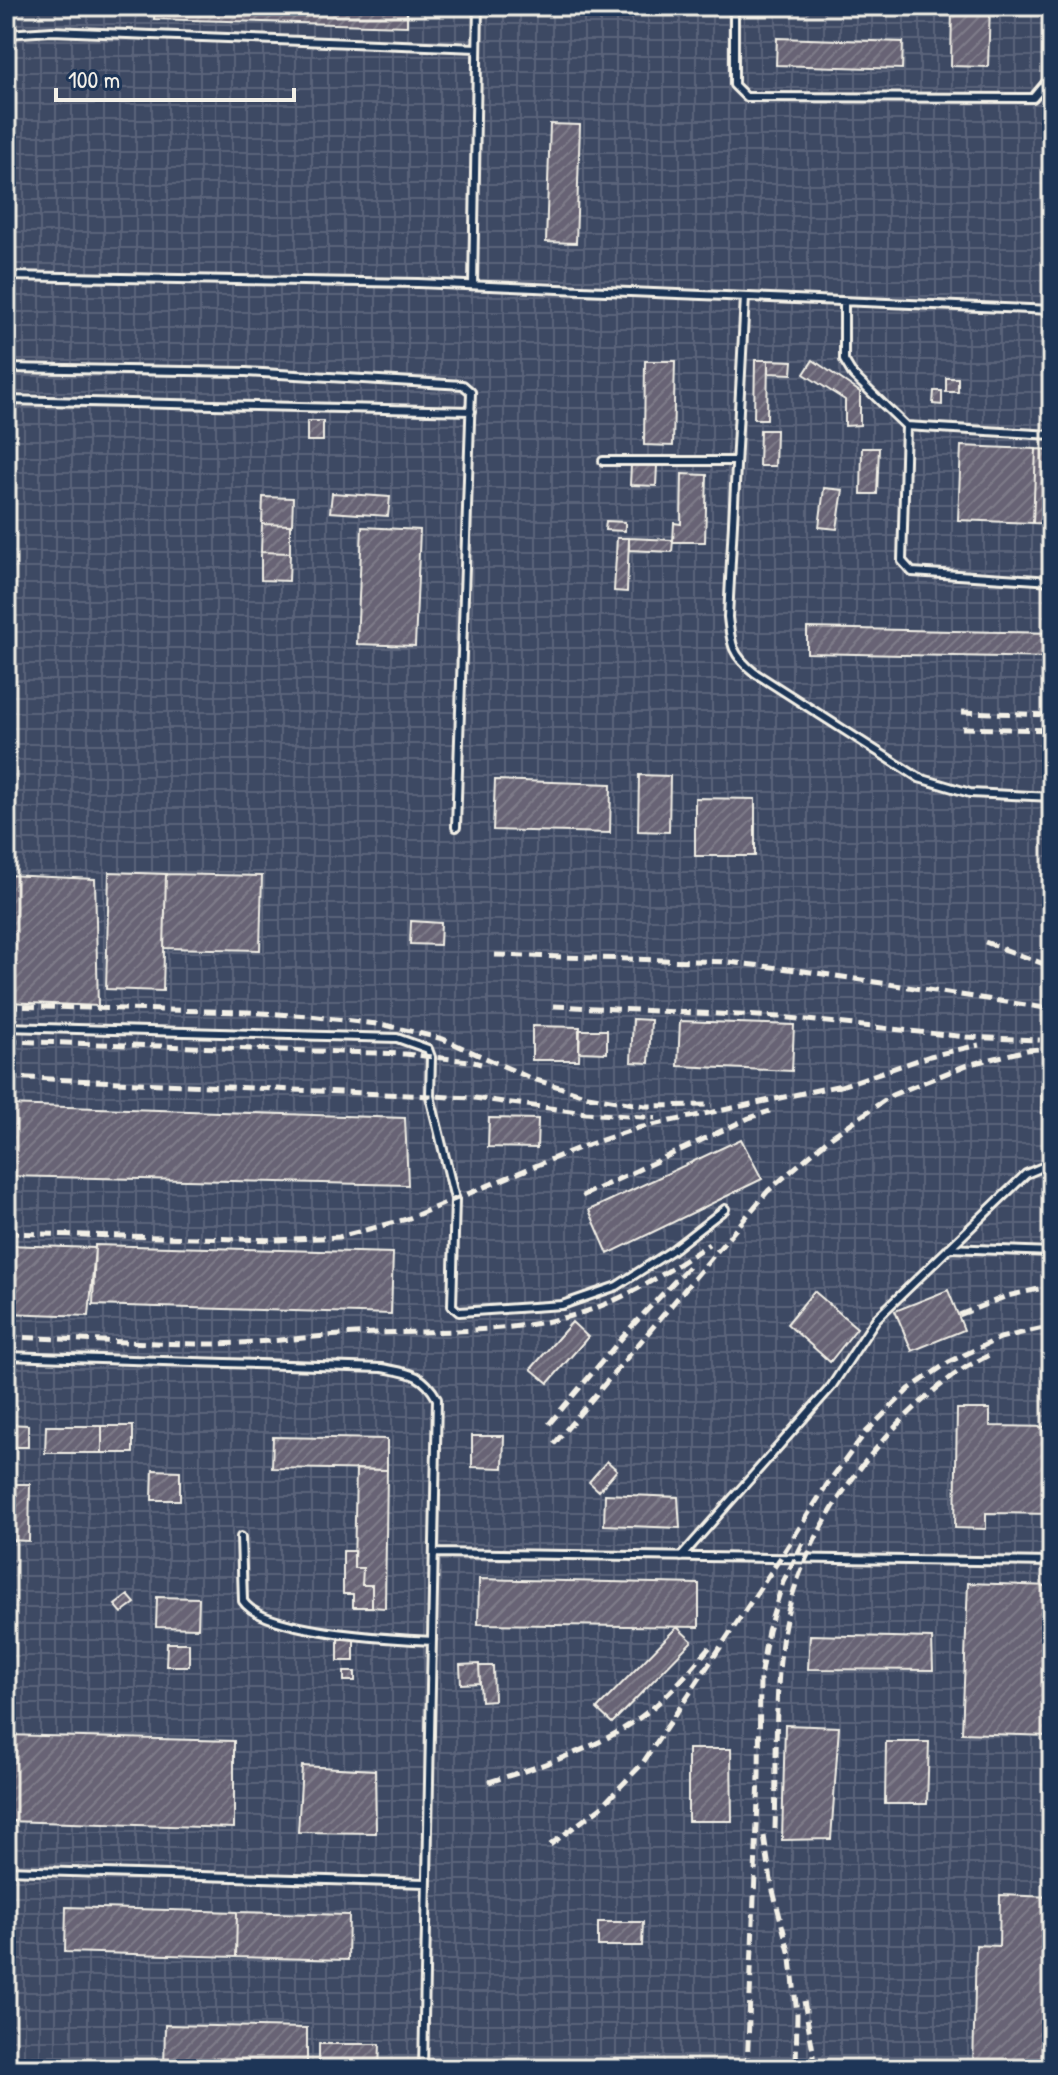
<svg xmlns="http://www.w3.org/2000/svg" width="1058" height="2075" font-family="'Patrick Hand',sans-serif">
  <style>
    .industrial { fill: url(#industrial-grid) }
    .building { fill: url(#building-hatch); stroke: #f4f1e8; stroke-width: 2 }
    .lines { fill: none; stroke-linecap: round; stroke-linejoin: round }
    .lane-casing { stroke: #f4f1e8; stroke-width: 12 }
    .lane { stroke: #1d3557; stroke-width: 6 }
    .rail { stroke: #f4f1e8; stroke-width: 5; stroke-dasharray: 12 6; stroke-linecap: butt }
  </style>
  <defs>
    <pattern id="industrial-grid" width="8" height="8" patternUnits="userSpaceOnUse" patternTransform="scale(2)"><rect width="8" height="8" fill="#3e4964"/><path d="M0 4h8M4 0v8" fill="none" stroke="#5a647a"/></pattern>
    <pattern id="building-hatch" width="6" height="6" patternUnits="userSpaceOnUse" patternTransform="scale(2)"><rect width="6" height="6" fill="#686475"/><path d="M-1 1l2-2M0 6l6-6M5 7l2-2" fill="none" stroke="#7e7b89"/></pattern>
  </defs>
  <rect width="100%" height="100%" fill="#2c3e5d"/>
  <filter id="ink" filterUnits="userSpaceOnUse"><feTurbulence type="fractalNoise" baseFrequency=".0125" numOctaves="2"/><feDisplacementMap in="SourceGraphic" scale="16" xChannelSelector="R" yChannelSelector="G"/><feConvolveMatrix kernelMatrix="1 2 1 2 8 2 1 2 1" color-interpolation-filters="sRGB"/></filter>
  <g filter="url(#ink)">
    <!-- industrial -->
    <path class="industrial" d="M6,6H1052V2069H6Z"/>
    <!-- building -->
    <path class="building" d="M155,6H407V26L154,19Z
      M952,6H990L988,67L951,66Z
      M777,38L903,42L902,69L776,65Z
      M550,124L580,125L576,243L546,242Z
      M755,360H768L767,419H754Z
      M768,360L793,361L792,374L768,373Z
      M813,360L860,392V425L845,426V400L804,374Z
      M645,361H675L673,446L644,445Z
      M946,378H958V392H946Z
      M934,391H942V405L933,404Z
      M307,421H323V441H307Z
      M760,430H776L775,466H759Z
      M961,446L1036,449L1033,523L958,520Z
      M862,448H879L877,494H861Z
      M1036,449L1052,450V524L1033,523Z
      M631,465L657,466L656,486L630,485Z
      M682,474L707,475L705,542H673L674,523L681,524Z
      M824,488L843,490L837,529L819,527Z
      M332,493L390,497L388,516L330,512Z
      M263,497L293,498L292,525L262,524Z
      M606,521L625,522V531L605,530Z
      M262,524L290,525V553L261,552Z
      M362,527L420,530L415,646L357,644Z
      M617,538H629L627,592L614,591Z
      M629,538L673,540L672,552L629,550Z
      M261,552L290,553L289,581L261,580Z
      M807,628L1052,633V658L807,653Z
      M639,775L670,776L669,832L638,831Z
      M495,780L611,784L610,833L493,830Z
      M695,798L755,799V856H695Z
      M109,872L166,874L163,991L106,989Z
      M166,874L262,876L260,950L164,948Z
      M6,875L95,879L98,1006L6,1002Z
      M411,921L441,923L440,945L410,944Z
      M633,1019L651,1020L649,1063L631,1062Z
      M680,1021L794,1025L792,1071L678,1066Z
      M532,1026L580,1027L579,1060H532Z
      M579,1030H607V1053L579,1052Z
      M1042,1069H1052V1113H1041Z
      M6,1105L405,1118L408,1185L6,1176Z
      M489,1118L538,1119L537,1148L488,1147Z
      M741,1139L762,1179L608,1254L589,1210Z
      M6,1245L95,1248L89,1316L6,1313Z
      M95,1245L393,1253L391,1314L93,1305Z
      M948,1290L964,1330L912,1351L895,1311Z
      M814,1291L857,1328L830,1362L787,1324Z
      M572,1322L588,1337L548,1383L531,1369Z
      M957,1409H990V1426L1052,1427V1514L986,1513V1529L955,1528Z
      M6,1424L28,1425V1447H6Z
      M46,1426H102V1453H45Z
      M102,1426H133V1453H102Z
      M472,1436H504L503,1468L472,1467Z
      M273,1437L387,1439V1470L272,1468Z
      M607,1461L617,1470L599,1491L589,1482Z
      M356,1469L387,1470L385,1608L372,1607V1585H362L363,1568H354Z
      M153,1470L180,1471V1500H152Z
      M6,1484H30L29,1541L6,1540Z
      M605,1494L678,1497L680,1528L604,1525Z
      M343,1551H354V1568H363L362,1585H372V1607H353V1594H343Z
      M479,1579L699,1584V1627L478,1624Z
      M968,1583L1052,1586L1050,1736L962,1733Z
      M128,1595L135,1603L122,1613L115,1605Z
      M157,1597L199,1598L198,1628L156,1627Z
      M677,1627L692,1641L612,1723L597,1709Z
      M810,1635L932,1638L933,1670L808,1669Z
      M338,1639H354V1661H338Z
      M167,1643H189V1666H166Z
      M479,1664L480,1683L461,1684L460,1665Z
      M479,1666H493L494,1700L481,1701Z
      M344,1672H355V1681H344Z
      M785,1725L839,1727L831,1839L782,1840Z
      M6,1735L234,1741V1828L6,1821Z
      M886,1742H929L927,1804H885Z
      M688,1749H731L732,1821H688Z
      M302,1766L375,1770L376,1833L298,1832Z
      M1000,1895L1052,1897V2069H973L976,1945L999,1946Z
      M66,1907L237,1912L236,1957L65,1952Z
      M237,1912L349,1915L348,1960L236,1957Z
      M598,1922H643L642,1946H598Z
      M165,2025L307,2028V2069H164Z
      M319,2044H380L379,2069H319Z"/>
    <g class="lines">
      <!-- lane casing -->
      <g class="lane-casing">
        <path id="lane" d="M734,6V85L746,97L1033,98L1048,80L1050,6
          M6,34L52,31L477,48
          M6,276L418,283L1052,310
          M473,285L478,6
          M745,297L728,617C731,645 732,655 755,673L919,778L970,793L1052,797
          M844,302V360L853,375L906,426L1052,435
          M6,368L246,372L463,385L471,392L456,827
          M6,400L471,411
          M906,426L902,561L912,572L1052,581
          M603,461H736
          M6,1027L397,1038L428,1049L431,1057L430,1096L455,1199L452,1306L459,1312L562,1305L617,1286L671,1251L725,1209
          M949,1248L1052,1252
          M6,1356L382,1368C408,1373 423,1373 437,1399L423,2069
          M241,1537L243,1601C263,1633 394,1639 432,1641
          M434,1553L1052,1562
          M681,1557L831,1387L876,1319L1026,1174L1052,1163
          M6,1870L426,1883"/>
      </g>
      <!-- lane -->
      <use href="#lane" class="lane"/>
      <!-- rail -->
      <path class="rail" d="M962,712L1052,715
        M962,728L1052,730
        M985,942L1052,967
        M495,955L728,962L797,970L1052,1009
        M6,1006L247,1012L309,1016L385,1025L443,1039L530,1078L588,1096L645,1106L712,1105
        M553,1006L780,1017L966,1037L1040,1040
        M6,1041L405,1054L470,1061L481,1064
        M1041,1066H1052
        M6,1077L474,1098L586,1113L656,1118
        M838,1087L930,1056L979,1045
        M582,1196L749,1118L770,1111
        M6,1233L275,1240L339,1237L407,1219L581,1147L638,1128L846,1084
        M959,1315L1007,1296L1052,1286
        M6,1337C75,1339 144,1344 212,1344C267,1343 321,1335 376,1333C444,1331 523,1333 587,1311C632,1296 670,1270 709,1244
        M549,1424L633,1325L689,1266
        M554,1444L768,1191L831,1137L892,1095L967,1065L1027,1050L1052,1048
        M489,1782C544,1765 601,1748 646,1713C670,1695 690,1670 710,1647
        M775,1829C777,1765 774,1698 783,1635C799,1535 876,1431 957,1373C967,1366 978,1361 989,1355
        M764,1836L772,1887L791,1959L797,2014L796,2069
        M550,1845L601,1807L642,1764L779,1560L828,1483L866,1432L909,1389L949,1362L1000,1338L1052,1326
        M804,2001L813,2051V2069
        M747,2069L759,1776L760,1678L768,1631L783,1582L803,1543"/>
    </g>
  </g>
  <!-- margin -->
  <rect width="1058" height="2075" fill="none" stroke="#1d3557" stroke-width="32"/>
  <rect x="16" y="16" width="1026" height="2043" fill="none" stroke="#f4f1e8" stroke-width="3" filter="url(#ink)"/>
  <!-- scale -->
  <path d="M56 88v12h238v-12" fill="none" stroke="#f4f1e8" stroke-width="4"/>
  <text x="68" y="88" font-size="24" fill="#f4f1e8" stroke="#1d3557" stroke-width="6" paint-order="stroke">100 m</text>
</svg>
